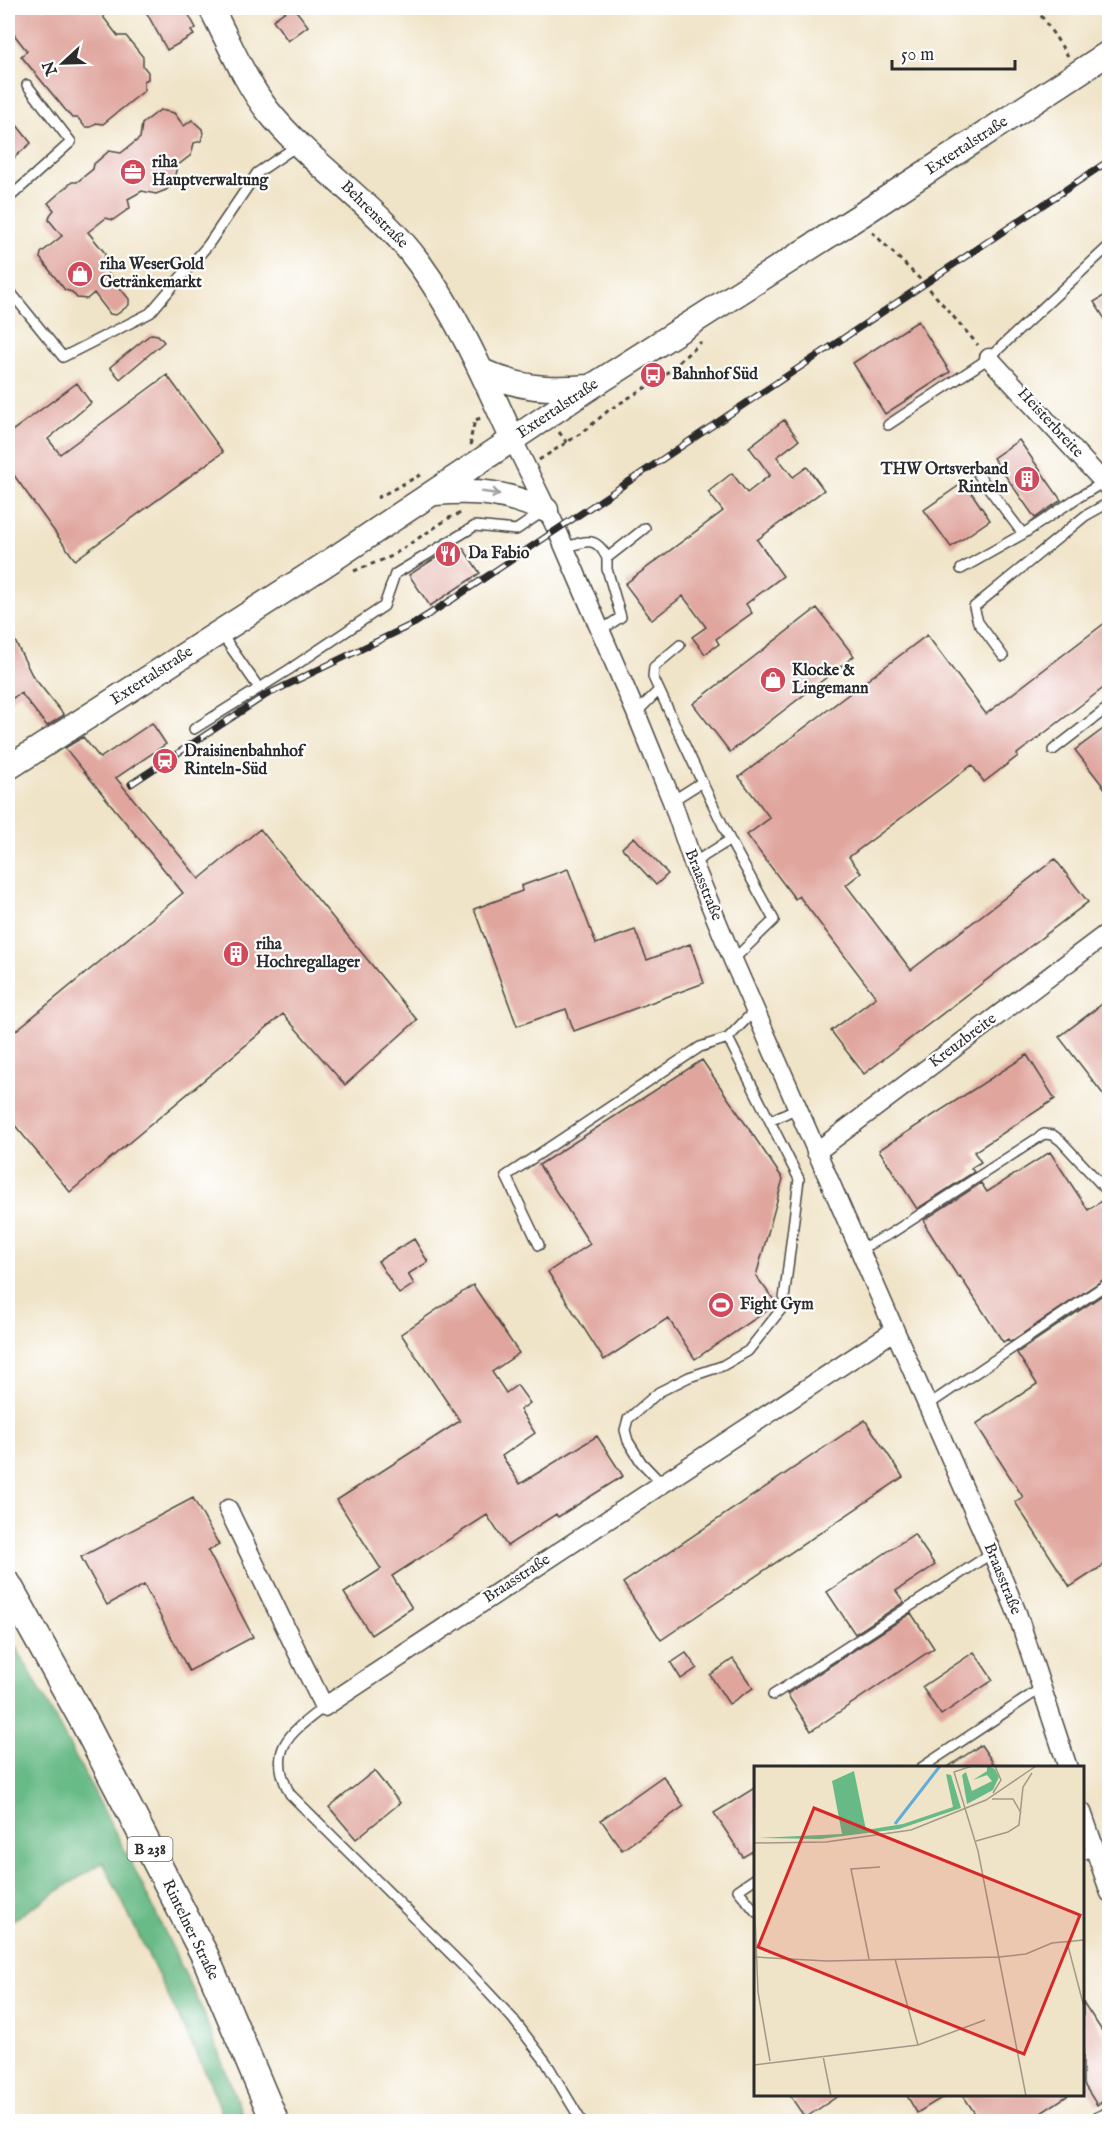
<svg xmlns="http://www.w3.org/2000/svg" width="1117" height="2129" font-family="'IM FELL English',serif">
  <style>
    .forest { fill: #67ba86; stroke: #497258; stroke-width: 1.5 }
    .building { fill: #e0a69e }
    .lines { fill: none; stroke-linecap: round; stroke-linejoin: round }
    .lane-casing { stroke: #494743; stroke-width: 12 }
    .street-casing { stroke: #494743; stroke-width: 21 }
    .secondary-casing { stroke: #494743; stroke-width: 27 }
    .primary-casing { stroke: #494743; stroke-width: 30 }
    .path { stroke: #494743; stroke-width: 3; stroke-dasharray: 4.5 4.5; stroke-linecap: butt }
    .lane { stroke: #fff; stroke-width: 9 }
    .street { stroke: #fff; stroke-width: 18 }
    .secondary { stroke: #fff; stroke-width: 24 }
    .primary { stroke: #fff; stroke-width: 27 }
    .rail-casing { stroke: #2b2b2b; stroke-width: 7 }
    .rail { stroke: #fff; stroke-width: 4.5; stroke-dasharray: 14; stroke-linecap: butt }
    .oneway { stroke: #a0a0a0 }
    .labels { text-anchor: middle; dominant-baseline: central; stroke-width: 4.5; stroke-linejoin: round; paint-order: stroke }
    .shield { fill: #fff; stroke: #6b6b6b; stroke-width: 1.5 }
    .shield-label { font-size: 15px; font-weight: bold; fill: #2b2b2b }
    .street-label { font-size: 16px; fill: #2b2b2b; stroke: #fff }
    .poi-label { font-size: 16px; font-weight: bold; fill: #2b2b2b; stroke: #fff; text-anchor: start }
    .inset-river { fill: none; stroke: #61acd9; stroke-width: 3 }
    .inset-road { fill: none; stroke: #a19a89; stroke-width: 1.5 }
    .view { fill: #d62828; fill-opacity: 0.15; stroke: #d62828; stroke-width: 3 }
    .inset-edge { fill: none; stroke: #2b2b2b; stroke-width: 3 }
  </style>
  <rect width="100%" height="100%" fill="#fff"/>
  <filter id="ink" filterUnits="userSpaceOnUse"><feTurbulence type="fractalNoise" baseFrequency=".0167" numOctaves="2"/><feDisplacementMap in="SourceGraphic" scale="12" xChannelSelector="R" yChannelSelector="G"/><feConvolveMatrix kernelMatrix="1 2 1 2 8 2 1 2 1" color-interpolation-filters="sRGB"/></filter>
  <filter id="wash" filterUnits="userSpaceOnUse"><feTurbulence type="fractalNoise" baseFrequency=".008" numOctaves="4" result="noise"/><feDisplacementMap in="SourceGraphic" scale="24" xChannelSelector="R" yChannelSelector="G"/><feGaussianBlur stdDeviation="1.35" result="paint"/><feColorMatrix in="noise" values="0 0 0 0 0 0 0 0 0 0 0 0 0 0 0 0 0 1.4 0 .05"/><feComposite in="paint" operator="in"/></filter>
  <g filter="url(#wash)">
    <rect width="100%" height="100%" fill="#f0e4c8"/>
    <!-- forest -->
    <path class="forest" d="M8,1635L31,1673L131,1862L200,2005L245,2121H225L209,2080L103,1862L8,1923Z"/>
    <g id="blocks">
      <!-- building -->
      <path class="building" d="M8,8H104V18L118,36H126L143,57V66L148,72V79L144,81V91L103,124L96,123L91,127H85L78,118H72L21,56L27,51L8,27Z
        M144,8H185L196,28L191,31L194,35L167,50Z
        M290,8H294L308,26L288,41L273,20Z
        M160,110L174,113L184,126L192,120L202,129L203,134L201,141L194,143L191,155L177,166L173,184L166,190L156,194L142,191L128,199L130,208L113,220L106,218L88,232L105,253L103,267L129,299V305L116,315L110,314L94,293L87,299L77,298L72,292L65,290L40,258L41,253L62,236L49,220L50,215L54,210L48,203L72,182H77L93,169L94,164L109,151L121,153L140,138L142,124Z
        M8,114L31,143L8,163Z
        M1110,292V327L1094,302Z
        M918,321L950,372L885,414L853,363Z
        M151,334L158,335L164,342L120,379L110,367Z
        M167,375L223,452L75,560L8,467V434L77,383L91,403L48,439L60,454Z
        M784,420L799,440L777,457L793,477L807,467L824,490L757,540L783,576L746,604L752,613L716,639L719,644L705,654L692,637L706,627L683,596L652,620L625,584L723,511L708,492L732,473L747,493L770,475L749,447Z
        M1019,440L1061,500L1035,518L993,458Z
        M964,482L990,520L951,547L924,510Z
        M454,546L457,552L463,548L480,573L430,606L409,575Z
        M817,608L854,656L730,752L693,704Z
        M1110,619V683L1017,754L1018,756L984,782L972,765L849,857L861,873L846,885L911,970L1055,859L1088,902L864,1074L831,1031L876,997L799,896L795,899L747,835L770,818L739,777L927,635L986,714Z
        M8,627L32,675L64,715L47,726L21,693L8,701Z
        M152,723L166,744L116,778L199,879L260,829L417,1020L345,1085L283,1014L70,1192L8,1117V1037L183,893L65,748L83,737L100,758Z
        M1110,724V795L1075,750Z
        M634,837L668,874L656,885L622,848Z
        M568,869L596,944L635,930L647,960L690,944L704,983L574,1031L566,1009L517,1026L474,909L522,891L521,886Z
        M1110,998V1103L1059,1037Z
        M1027,1055L1055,1099L974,1152L981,1162L971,1168L974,1172L917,1209L879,1150Z
        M702,1060L783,1179L756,1276L777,1304L695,1359L668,1318L604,1360L548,1272L590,1244L539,1165Z
        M1050,1152L1088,1210L1102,1201L1110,1213V1275L1010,1342L1008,1339L1003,1342L960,1276L958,1277L925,1225L926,1224L924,1220L981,1183L987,1192Z
        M414,1239L428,1262L408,1274L414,1284L399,1294L378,1261Z
        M473,1285L519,1353L492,1372L506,1393L517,1385L530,1403L520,1410L535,1433L502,1456L520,1484L597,1436L623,1476L558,1517L556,1514L507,1546L487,1515L392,1576L412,1608L371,1635L344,1593L381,1569L337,1500L460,1421L401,1334Z
        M1110,1290V1561L1070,1587L1015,1502L1023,1497L976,1424L1037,1384L1017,1353Z
        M865,1420L903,1477L661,1640L623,1583Z
        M193,1498L219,1545L208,1551L253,1637L189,1671L144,1585L107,1605L81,1557Z
        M914,1534L935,1565L896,1591L904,1602L855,1634L827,1592Z
        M911,1613L934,1648L811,1731L787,1694Z
        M974,1652L993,1680L941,1715L922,1687Z
        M686,1653L697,1668L681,1679L671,1663Z
        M733,1659L753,1688L729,1704L710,1675Z
        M981,1745L996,1767H948Z
        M374,1771L400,1803L356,1839L329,1807Z
        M663,1776L684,1806L622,1850L601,1820Z
        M756,1787V1849L743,1857L714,1813Z
        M1083,2002L1110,2043V2097L1097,2105L1083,2083Z
        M789,2094H841L805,2118Z
        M906,2094H948L917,2113Z
        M962,2094H1070L1029,2121H980Z"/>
    </g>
  </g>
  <g filter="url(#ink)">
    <use href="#blocks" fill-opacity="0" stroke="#494743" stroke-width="1.5"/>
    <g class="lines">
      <!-- lane casing -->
      <g class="lane-casing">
        <path id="lane" d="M8,199L71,142L27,85
          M8,289L63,357L150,313L208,245L257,173L298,145
          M888,425L989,358L1110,245
          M978,474L1023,534
          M565,548C585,541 596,535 607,558
          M961,569L1023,534L1074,500L1104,482
          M600,631L621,617L607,569V558L645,528
          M220,632L259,688
          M680,645L654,667L653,677L702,782
          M1003,656L978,622L974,607L1085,516L1110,502
          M636,713L659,690
          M194,729L290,669L384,606L395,574L475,526L516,530L544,511
          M1053,750L1110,706
          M672,801L702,782L732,844L774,920L733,960
          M693,863L730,840
          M770,1121L797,1108
          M539,1245L506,1176L700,1047L728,1038
          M860,1249L890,1234L1044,1134L1053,1135L1061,1141L1110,1194
          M928,1405L1110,1282
          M662,1484L641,1462L628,1441L625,1430L628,1419L659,1392L689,1377L722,1366L748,1351L783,1307L799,1179L728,1038L755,1010
          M773,1695L992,1553
          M324,1707C290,1733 266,1749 290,1794L471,1974L513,2019L546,2062L582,2122
          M921,1768L1043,1687
          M1082,1855L1095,1850
          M756,1878L738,1890L756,1912
          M1087,2122L1110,2111"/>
      </g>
      <!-- street casing -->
      <g class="street-casing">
        <path id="street" d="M989,358L1110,489
          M513,440L557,530L636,713L672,801L693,863L733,960L992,1553L1017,1613L1068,1768
          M816,1152L1110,931
          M228,1509L324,1707L894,1331
          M1082,1812L1110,1893"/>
      </g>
      <!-- secondary casing -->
      <g class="secondary-casing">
        <path id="secondary" d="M211,8C229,42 244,80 268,111C313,167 377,205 419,263C459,318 485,379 513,440
          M482,371C520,389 547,390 589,387
          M435,493C480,489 504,493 546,510
          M8,768L326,564L591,387L861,215L1110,52"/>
      </g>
      <!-- primary casing -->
      <g class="primary-casing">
        <path id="primary" d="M8,1585L83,1720L205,1956L275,2122"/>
      </g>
      <!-- path -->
      <path class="path" d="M1036,8L1068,56
        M872,232L925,284L978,345
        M559,432L567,443
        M472,445L470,441L475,420L481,418
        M539,460L583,432L609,410L661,378L701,342
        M377,498L422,474
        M354,571L390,557L449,518L461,513"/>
      <!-- lane -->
      <use href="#lane" class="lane"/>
      <!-- street -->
      <use href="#street" class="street"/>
      <!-- secondary -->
      <use href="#secondary" class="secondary"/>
      <!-- primary -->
      <use href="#primary" class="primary"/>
      <!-- rail casing -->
      <g class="rail-casing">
        <path id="rail" d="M131,784L266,695L415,623L453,599L1110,160"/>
      </g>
      <!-- rail -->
      <use href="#rail" class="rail"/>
    </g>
    <!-- one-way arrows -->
    <defs><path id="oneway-shaft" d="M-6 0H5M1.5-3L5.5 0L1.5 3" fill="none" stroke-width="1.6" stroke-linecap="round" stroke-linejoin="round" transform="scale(1.5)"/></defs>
    <use class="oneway" href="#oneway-shaft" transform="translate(491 493) rotate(8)"/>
  </g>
  <!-- icons -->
  <defs>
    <g id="office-disc" transform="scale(1.35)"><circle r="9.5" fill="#d1495b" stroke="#fff"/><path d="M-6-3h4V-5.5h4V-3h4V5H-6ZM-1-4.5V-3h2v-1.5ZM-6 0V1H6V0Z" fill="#fff"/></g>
    <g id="shop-disc" transform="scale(1.35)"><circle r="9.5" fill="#d1495b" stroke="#fff"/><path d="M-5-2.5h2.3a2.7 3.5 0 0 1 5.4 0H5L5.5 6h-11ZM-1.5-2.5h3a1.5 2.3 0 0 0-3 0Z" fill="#fff"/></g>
    <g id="bus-disc" transform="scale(1.35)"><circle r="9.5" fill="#d1495b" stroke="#fff"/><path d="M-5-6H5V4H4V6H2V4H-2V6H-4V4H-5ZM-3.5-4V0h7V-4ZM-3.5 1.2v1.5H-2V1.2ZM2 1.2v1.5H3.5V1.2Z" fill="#fff"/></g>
    <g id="building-disc" transform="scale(1.35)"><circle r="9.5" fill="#d1495b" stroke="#fff"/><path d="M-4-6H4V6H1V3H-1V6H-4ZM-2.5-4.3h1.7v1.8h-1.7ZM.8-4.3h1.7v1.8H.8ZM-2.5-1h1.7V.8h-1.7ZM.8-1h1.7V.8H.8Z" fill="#fff"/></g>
    <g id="restaurant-disc" transform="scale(1.35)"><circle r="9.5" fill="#d1495b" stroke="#fff"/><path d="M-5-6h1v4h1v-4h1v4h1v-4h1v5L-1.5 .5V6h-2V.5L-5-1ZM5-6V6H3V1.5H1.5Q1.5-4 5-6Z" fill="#fff"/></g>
    <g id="station-disc" transform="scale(1.35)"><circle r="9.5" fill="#d1495b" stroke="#fff"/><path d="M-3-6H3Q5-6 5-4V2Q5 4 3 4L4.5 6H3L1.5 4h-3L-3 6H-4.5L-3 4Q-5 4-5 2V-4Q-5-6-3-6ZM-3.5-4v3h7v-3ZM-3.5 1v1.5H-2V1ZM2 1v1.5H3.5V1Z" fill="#fff"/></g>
    <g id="stadium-disc" transform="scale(1.35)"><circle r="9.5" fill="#d1495b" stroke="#fff"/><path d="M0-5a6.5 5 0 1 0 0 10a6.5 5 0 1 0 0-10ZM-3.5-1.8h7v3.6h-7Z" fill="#fff"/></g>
  </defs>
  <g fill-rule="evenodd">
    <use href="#office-disc" x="133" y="172"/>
    <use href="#shop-disc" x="80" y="274"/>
    <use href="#bus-disc" x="653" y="375"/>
    <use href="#building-disc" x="1027" y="479"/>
    <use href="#restaurant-disc" x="448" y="554"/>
    <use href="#shop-disc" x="773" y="680"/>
    <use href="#station-disc" x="165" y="761"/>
    <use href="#building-disc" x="236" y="954"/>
    <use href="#stadium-disc" x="721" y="1305"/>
  </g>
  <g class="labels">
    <!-- shield labels -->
    <rect class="shield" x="127.5" y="1837" width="45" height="24" rx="4.5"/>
    <g class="shield-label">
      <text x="150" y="1849">B 238</text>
    </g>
    <!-- street labels -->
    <g class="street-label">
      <text transform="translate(967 146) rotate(-33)">Extertalstraße</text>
      <text transform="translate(374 215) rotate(45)">Behrenstraße</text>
      <text transform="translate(558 409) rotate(-34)">Extertalstraße</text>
      <text transform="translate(1050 423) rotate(47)">Heisterbreite</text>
      <text transform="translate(152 676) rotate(-33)">Extertalstraße</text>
      <text transform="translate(703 885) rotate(68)">Braasstraße</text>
      <text transform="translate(963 1041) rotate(-37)">Kreuzbreite</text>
      <text transform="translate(517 1579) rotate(-33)">Braasstraße</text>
      <text transform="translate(1002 1579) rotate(68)">Braasstraße</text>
      <text transform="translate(190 1930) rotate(64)">Rintelner Straße</text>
    </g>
    <!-- poi labels -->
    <g class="poi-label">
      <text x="152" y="163">riha<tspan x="152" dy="18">Hauptverwaltung</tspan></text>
      <text x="100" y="265">riha WeserGold<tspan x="100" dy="18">Getränkemarkt</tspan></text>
      <text x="672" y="375">Bahnhof Süd</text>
      <text x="1008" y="470" text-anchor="end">THW Ortsverband<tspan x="1008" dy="18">Rinteln</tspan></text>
      <text x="468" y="554">Da Fabio</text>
      <text x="792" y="671">Klocke &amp;<tspan x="792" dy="18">Lingemann</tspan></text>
      <text x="184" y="752">Draisinenbahnhof<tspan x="184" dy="18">Rinteln-Süd</tspan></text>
      <text x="256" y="945">riha<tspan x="256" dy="18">Hochregallager</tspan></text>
      <text x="740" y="1305">Fight Gym</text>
    </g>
  </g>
  <!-- overview -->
  <g transform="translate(754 1766)">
    <rect width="330" height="330" fill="#f0e4c8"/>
    <path d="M233,0L241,3L245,11L239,24L213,38L208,9L212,6L218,25L238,15L233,9L219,14L233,5ZM100,5L112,64L149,58L199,41L192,8L197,9L207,42L145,63L66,73L3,72L88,68L78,15Z" fill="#67ba86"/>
    <path class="inset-river" d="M141,58L186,0"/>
    <path class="inset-road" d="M218,0L200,6L224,85L272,330M248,0H275M239,27L247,14L241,0M238,33H259L267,47M222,75L254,66L265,59L269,21L278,7M0,77L72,76L157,64L232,34L282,0M0,105L1,0M0,124L4,226L16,295M313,176L330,241M0,191L73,195L245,191M245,191L272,188L298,177L330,174M115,193L97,103L126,101M141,193L164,279M69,290L77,330M0,299L164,279L231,254"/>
    <path class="view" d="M60,42L326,149L270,288L4,181Z"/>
    <rect width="330" height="330" class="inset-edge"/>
  </g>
  <!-- margin -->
  <rect width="1117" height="2129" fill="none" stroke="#fff" stroke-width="30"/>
  <!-- north arrow -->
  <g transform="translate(63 63) rotate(248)" stroke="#ffffff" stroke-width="4.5" paint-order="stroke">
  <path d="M0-4.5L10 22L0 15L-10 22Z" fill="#2b2b2b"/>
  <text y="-9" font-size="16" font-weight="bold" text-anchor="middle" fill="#2b2b2b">N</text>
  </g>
  <!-- scale -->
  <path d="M892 60v9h123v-9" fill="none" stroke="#2b2b2b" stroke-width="3"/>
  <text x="901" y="60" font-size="18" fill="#2b2b2b" stroke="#ffffff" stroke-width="4.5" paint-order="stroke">50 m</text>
</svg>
